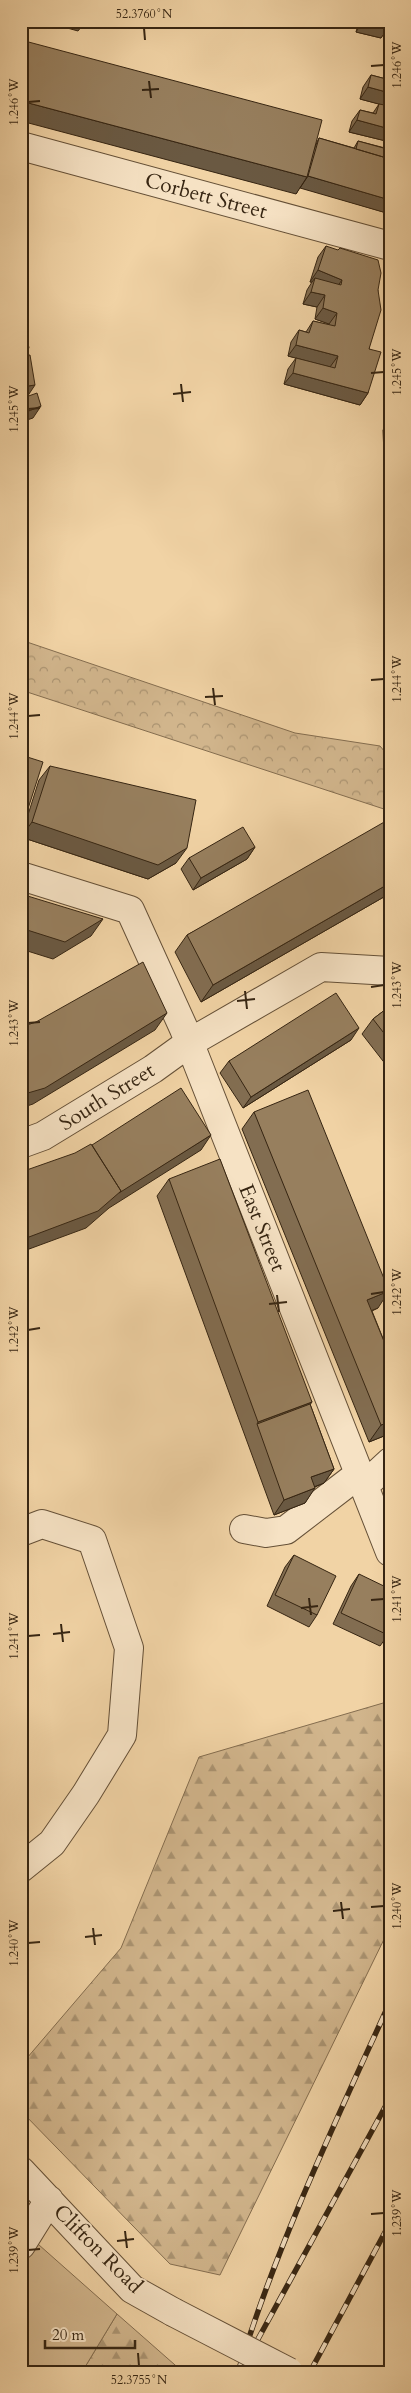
<svg xmlns="http://www.w3.org/2000/svg" width="411" height="2393" font-family="Cardo,serif">
  <style>
    .forest { fill: url(#forest-firs); stroke: #846d4f }
    .park { fill: url(#park-crowns); stroke: #846d4f }
    .garden { fill: #d1b58c; stroke: #846d4f }
    .lines { fill: none; stroke-linecap: round; stroke-linejoin: round }
    .minor-casing { stroke: #655037; stroke-width: 30 }
    .minor { stroke: #f6e2c4; stroke-width: 28 }
    .rail-casing { stroke: #362512; stroke-width: 5.5 }
    .rail { stroke: #f6e2c4; stroke-width: 4; stroke-dasharray: 11; stroke-linecap: butt }
    .minor-bridge-casing { stroke: #655037; stroke-width: 30; stroke-linecap: butt }
    .minor-bridge { stroke: #f6e2c4; stroke-width: 28 }
    .wall { fill: #826d51; stroke: #362512 }
    .shaded-wall { fill: #6a5942; stroke: #362512 }
    .building { fill: #977f5e; stroke: #362512 }
    .ticks { fill: none; stroke: #362512; stroke-width: 2 }
    .labels { text-anchor: middle; dominant-baseline: central; stroke-width: 4; stroke-linejoin: round; paint-order: stroke }
    .street-label { font-size: 21px; fill: #362512; stroke: #f6e2c4 }
    .neatline { fill: none; stroke: #362512; stroke-width: 2 }
    .ticks-label { font-size: 12px; text-anchor: middle; fill: #362512 }
  </style>
  <defs>
    <pattern id="forest-firs" width="22" height="20" patternUnits="userSpaceOnUse" patternTransform="scale(1.25)"><rect width="22" height="20" fill="#d1b58c"/><path d="M5 1l3.5 6h-7zM16 11l3.5 6h-7z" fill="#aa9371"/></pattern>
    <pattern id="park-crowns" width="20" height="18" patternUnits="userSpaceOnUse" patternTransform="scale(1.25)"><rect width="20" height="18" fill="#d1b58c"/><path d="M2 6a3 3 0 1 1 6 0M12 15a3 3 0 1 1 6 0" fill="none" stroke="#aa9371"/></pattern>
  </defs>
  <rect width="100%" height="100%" fill="#f1d3a5"/>
  <filter id="stains"><feTurbulence type="fractalNoise" baseFrequency=".004" numOctaves="4"/><feColorMatrix values="0 0 0 0 .2 0 0 0 0 .09 0 0 0 0 .02 0 0 0 .5 -.17"/></filter>
  <radialGradient id="worn" r=".72"><stop offset=".6" stop-color="#630" stop-opacity="0"/><stop offset="1" stop-color="#630" stop-opacity=".3"/></radialGradient>
  <!-- forest -->
  <path class="forest" d="M390,1701V1927L220,2275L170,2264L21,2111V2065L121,1948L199,1757Z
    M117,2314L183,2372H82Z"/>
  <!-- park -->
  <path class="park" d="M21,640L295,733L380,746L390,758V811L21,690Z"/>
  <!-- garden -->
  <path class="garden" d="M21,2229L117,2314L82,2372H21Z"/>
  <g class="lines">
    <!-- minor casing -->
    <g class="minor-casing">
      <path id="minor" d="M21,146L390,246
        M21,876L130,910L184,1029L390,1552
        M21,1144L43,1136L153,1069L189,1043L321,967L390,971
        M364,1486L390,1462
        M244,1529L266,1533L286,1530L359,1474
        M21,1532L42,1524L92,1540L129,1648L122,1735L86,1794L52,1843L21,1868
        M21,2171L132,2289L173,2312
        M21,2245L49,2200"/>
    </g>
    <!-- minor -->
    <use href="#minor" class="minor"/>
    <!-- rail casing -->
    <g class="rail-casing">
      <path id="rail" d="M246,2361L390,2098
        M238,2372C277,2244 335,2123 390,2002
        M310,2372L390,2223"/>
    </g>
    <!-- rail -->
    <use href="#rail" class="rail"/>
    <!-- minor-bridge casing -->
    <g class="minor-bridge-casing">
      <path id="minor-bridge" d="M173,2312L289,2372"/>
    </g>
    <!-- minor-bridge -->
    <use href="#minor-bridge" class="minor-bridge"/>
  </g>
  <!-- wall -->
  <path class="wall" d="M359,21H390L381,38L356,32Z
    M371,75L390,80V214L300,187L296,194L317,142L319,138L354,148L358,141L385,148L386,141L349,132L352,121L360,110L373,113L379,104L360,99L363,87Z
    M326,246L378,290L369,349L368,393L360,405L284,384L288,369L296,358L288,356L291,342L299,330L306,332L313,321L329,325V324L315,319L317,307L303,304L307,290L312,282H310L318,257Z
    M390,420V480H385L383,430Z
    M50,766L176,863L148,879L21,837L39,780Z
    M390,826V893L389,894L201,1002L175,952L187,935Z
    M255,847L247,859L193,890L181,869L189,858Z
    M390,1006V1070L362,1034L373,1019Z
    M351,1040L243,1108L220,1073L229,1061Z
    M254,1112L378,1308L372,1311L390,1356V1428L384,1436L369,1442L242,1129Z
    M169,1179L312,1402L310,1404L334,1469L324,1483L315,1487L305,1503L274,1515L157,1196Z
    M294,1555L317,1615L309,1627L267,1606L285,1567Z
    M359,1574L388,1635L380,1646L333,1624L351,1586Z"/>
  <!-- shaded-wall -->
  <path class="shaded-wall" d="M42,21H86L78,31Z
    M363,21H368L389,27L381,38L356,32Z
    M368,87L390,93V107L360,99Z
    M21,101L307,177L296,194L21,121Z
    M357,120L390,129V136L386,141L349,132Z
    M308,176L390,200V214L300,188Z
    M318,270L342,280L334,291L315,278L312,282H310Z
    M311,292L325,295L317,307L303,304Z
    M323,308L337,313L329,324L315,319Z
    M296,345L338,356L330,367L288,356Z
    M29,348L21,358V349Z
    M293,373L368,393L360,405L284,384Z
    M35,385L27,397H21V387Z
    M41,406L33,418L21,422V414Z
    M390,473V480H385Z
    M21,816L25,818L21,823Z
    M32,822L187,848L176,863L148,879L21,837Z
    M255,847L247,859L193,890L201,878Z
    M390,883V893L389,894L201,1002L213,985Z
    M103,919L91,936L53,959L21,949V933L24,929Z
    M167,1013L155,1030L33,1104L21,1108V1095Z
    M359,1028L351,1040L243,1108L251,1097Z
    M211,1135L201,1150L109,1208L86,1228L21,1252V1240L121,1191Z
    M389,1291L378,1308L355,1317L367,1300Z
    M312,1402L300,1419L257,1424L258,1422Z
    M390,1422V1428L384,1436L369,1442L381,1425Z
    M334,1469L324,1483L301,1492L311,1477Z
    M315,1488L305,1503L274,1515L284,1500Z"/>
  <!-- building -->
  <path class="building" d="M368,21H390V24L389,27Z
    M21,40L322,120L307,177L21,101Z
    M371,75L390,80V93L368,87Z
    M379,104L390,106V129L357,120L360,110L376,114Z
    M319,138L390,159V200L308,176Z
    M358,141L387,149L389,142H390V159L356,149Z
    M326,246L338,250L340,248L378,260L381,273L378,290L381,310L369,349L381,352L368,393L293,373L296,358L335,368L338,356L296,345L299,330L309,333L313,321L335,326L337,313L323,308L325,295L311,292L315,278L341,285L342,280L318,270Z
    M21,314L23,327H21Z
    M26,333L29,348L21,349V334Z
    M30,355L35,385L21,387V356Z
    M21,391L23,398L37,393L41,406L21,414Z
    M21,755L43,762L25,818L21,816Z
    M50,766L196,800L187,848L158,865L32,822Z
    M386,821L390,826V883L213,985L187,935Z
    M243,827L255,847L201,878L189,858Z
    M21,894L103,919L65,942L24,929L21,938Z
    M143,962L167,1013L45,1088L21,1095V1027L36,1022Z
    M336,993L359,1028L251,1097L229,1061Z
    M390,1006V1041L373,1019Z
    M181,1088L211,1135L119,1193L121,1191L92,1145Z
    M308,1090L389,1291L367,1300L390,1356V1422L381,1425L254,1112Z
    M91,1144L121,1191L98,1211L21,1240V1172L75,1153Z
    M220,1159L312,1402L258,1422L169,1179Z
    M310,1404L334,1469L311,1477L315,1488L284,1500L257,1424Z
    M294,1555L336,1576L317,1615L275,1595Z
    M359,1574L390,1589V1630L388,1635L341,1613Z"/>
  <!-- ticks -->
  <path class="ticks" d="M144,28L145,40M371,66L384,65M149,81L151,98M142,90L159,89M28,102L40,101M371,373L384,372M181,384L183,402M173,394L191,392M28,409L40,408M371,680L384,679M213,688L215,705M205,697L223,696M28,716L40,715M371,987L384,985M245,991L247,1009M237,1001L255,999M28,1023L40,1022M371,1294L384,1292M277,1295L279,1312M269,1304L287,1302M28,1330L40,1328M309,1598L311,1615M371,1600L384,1599M301,1608L318,1606M61,1624L63,1642M53,1634L70,1632M28,1636L40,1635M341,1902L343,1919M371,1907L384,1906M333,1911L350,1909M93,1928L95,1945M85,1937L102,1935M28,1943L40,1942M371,2214L384,2213M125,2231L127,2248M117,2241L134,2239M28,2250L40,2249M138,2353L139,2366"/>
  <g class="labels">
    <!-- street labels -->
    <g class="street-label">
      <text transform="translate(206 196) rotate(15)">Corbett Street</text>
      <text transform="translate(107 1097) rotate(-32)">South Street</text>
      <text transform="translate(262 1228) rotate(68)">East Street</text>
      <text transform="translate(98 2249) rotate(45)">Clifton Road</text>
    </g>
  </g>
  <!-- margin -->
  <rect width="411" height="2393" fill="none" stroke="#f1d3a5" stroke-width="55"/>
  <!-- scale -->
  <path d="M45 2340v8h90v-8" fill="none" stroke="#362512" stroke-width="2.5"/>
  <text x="52" y="2340" font-size="15" fill="#362512" stroke="#f6e2c4" stroke-width="4" paint-order="stroke">20 m</text>
  <rect x="28" y="28" width="356" height="2338" class="neatline"/>
  <g class="ticks-label">
    <text x="144" y="18">52.3760°N</text>
    <text transform="translate(397 65) rotate(-90)" y="4">1.246°W</text>
    <text transform="translate(14 102) rotate(-90)" y="4">1.246°W</text>
    <text transform="translate(397 372) rotate(-90)" y="4">1.245°W</text>
    <text transform="translate(14 409) rotate(-90)" y="4">1.245°W</text>
    <text transform="translate(397 679) rotate(-90)" y="4">1.244°W</text>
    <text transform="translate(14 716) rotate(-90)" y="4">1.244°W</text>
    <text transform="translate(397 985) rotate(-90)" y="4">1.243°W</text>
    <text transform="translate(14 1023) rotate(-90)" y="4">1.243°W</text>
    <text transform="translate(397 1292) rotate(-90)" y="4">1.242°W</text>
    <text transform="translate(14 1330) rotate(-90)" y="4">1.242°W</text>
    <text transform="translate(397 1599) rotate(-90)" y="4">1.241°W</text>
    <text transform="translate(14 1636) rotate(-90)" y="4">1.241°W</text>
    <text transform="translate(397 1906) rotate(-90)" y="4">1.240°W</text>
    <text transform="translate(14 1943) rotate(-90)" y="4">1.240°W</text>
    <text transform="translate(397 2213) rotate(-90)" y="4">1.239°W</text>
    <text transform="translate(14 2250) rotate(-90)" y="4">1.239°W</text>
    <text x="139" y="2384">52.3755°N</text>
  </g>
  <rect width="100%" height="100%" filter="url(#stains)"/>
  <rect width="100%" height="100%" fill="url(#worn)"/>
</svg>
